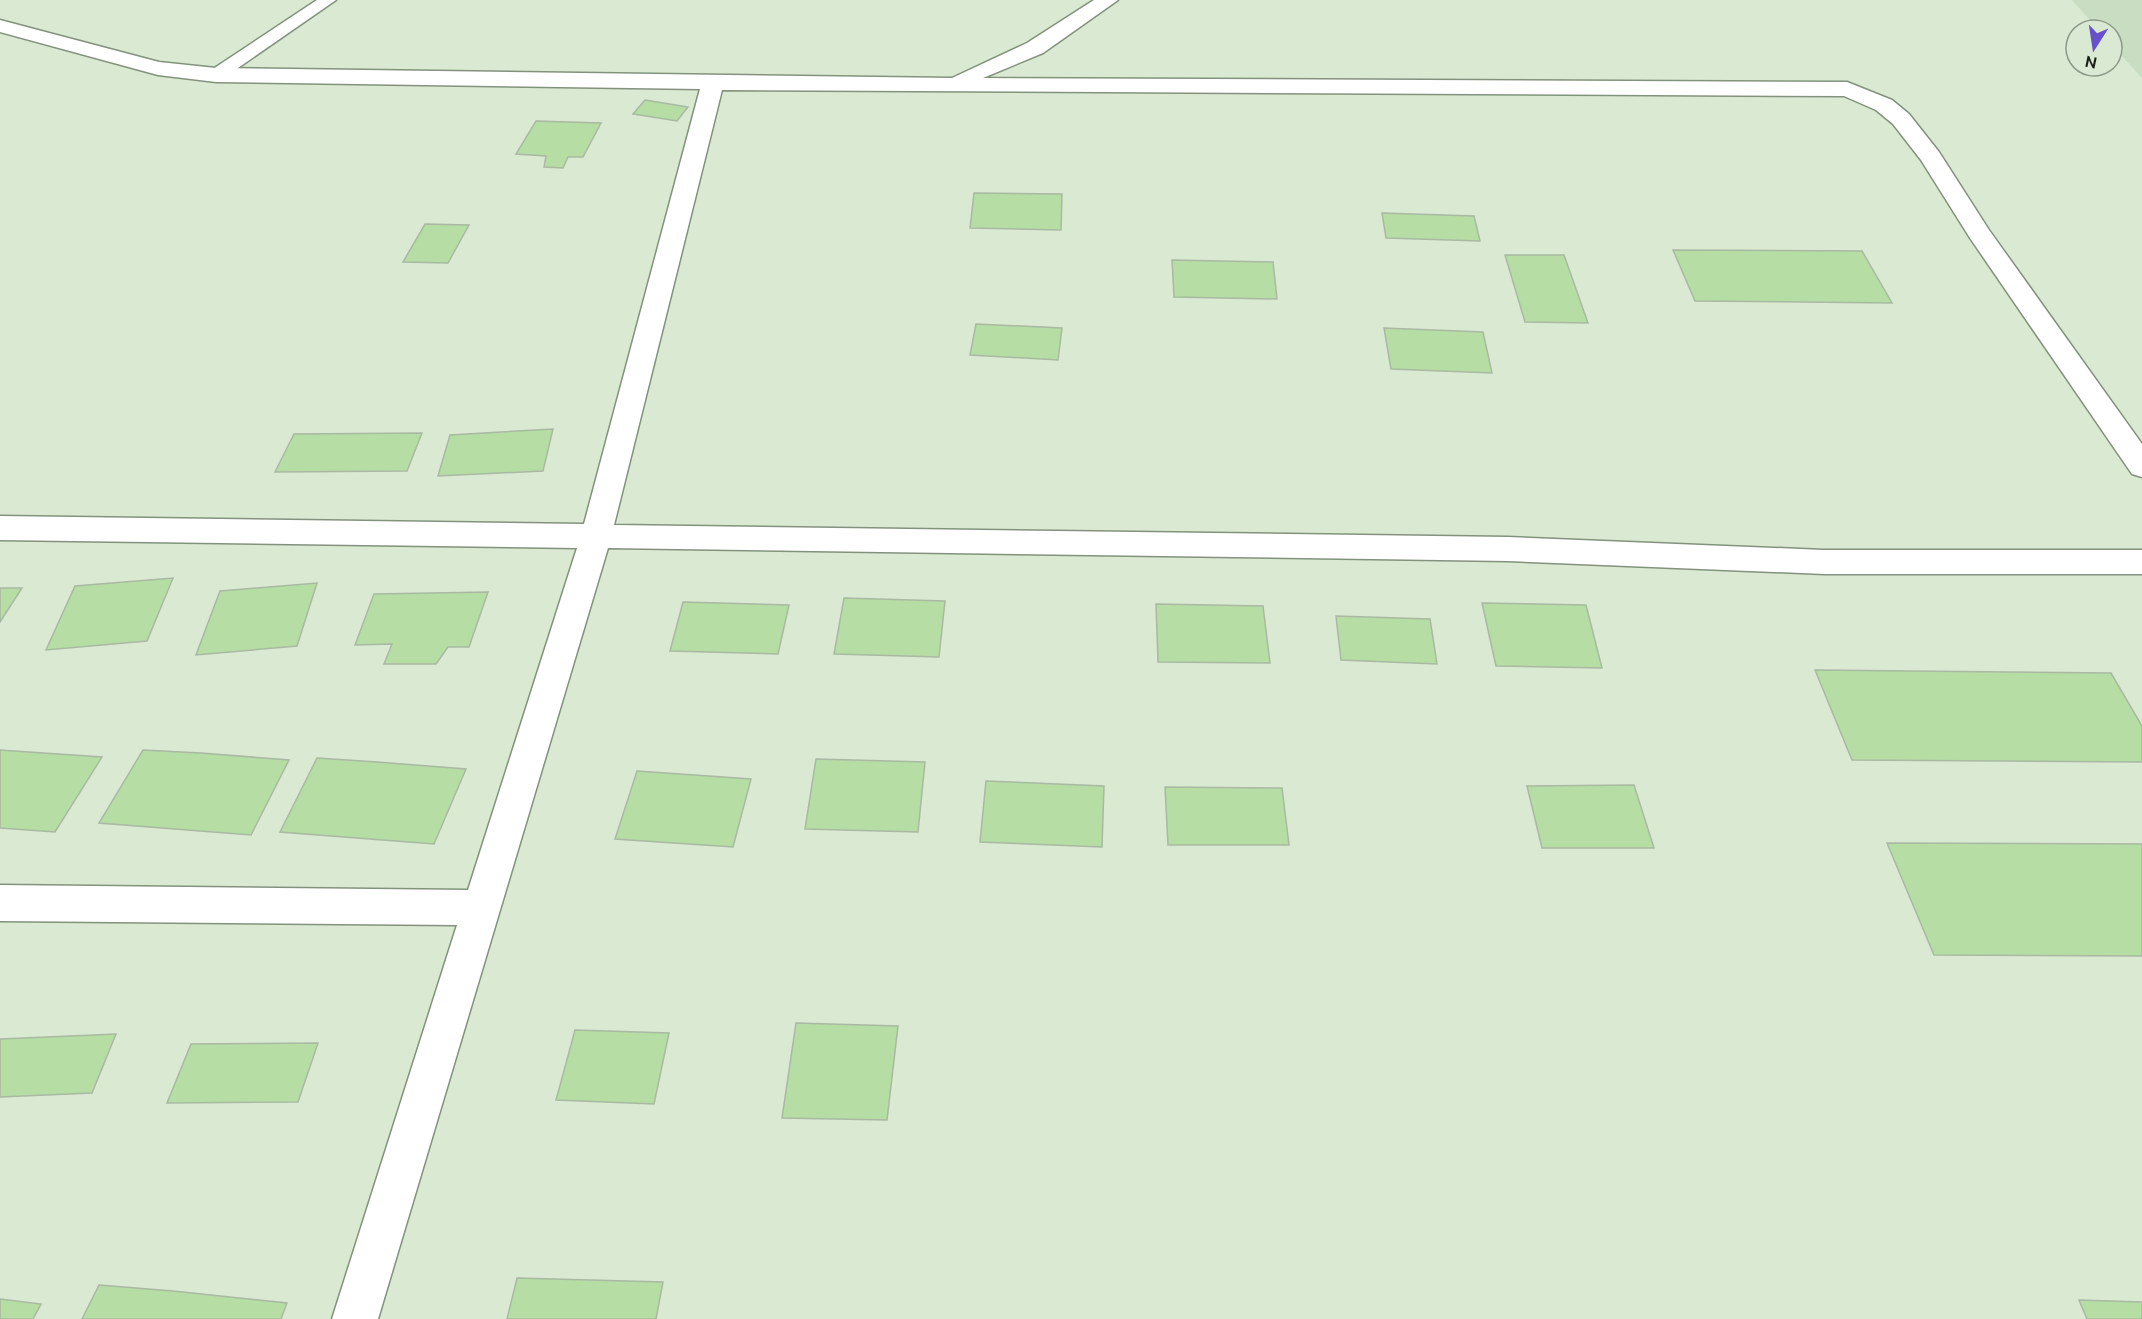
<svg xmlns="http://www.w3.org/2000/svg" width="2142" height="1319" font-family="Ubuntu,sans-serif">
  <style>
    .built { fill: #c8ddc1 }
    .building { fill: #b5dda4; stroke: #a9b9a3; stroke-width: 1.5 }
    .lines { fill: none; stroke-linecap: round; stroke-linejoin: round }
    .service-casing { stroke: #83927d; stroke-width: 3 }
    .minor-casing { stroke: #83927d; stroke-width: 3 }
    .service { fill: #fff; fill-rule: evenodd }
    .minor { fill: #fff; fill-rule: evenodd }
  </style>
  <rect width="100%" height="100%" fill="#d9e9d2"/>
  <!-- built -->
  <path class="built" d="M2072,0H2142V78L2112,45V30H2099Z"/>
  <!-- building -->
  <path class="building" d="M645,100L688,107L677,121L633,114Z
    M536,121L601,123L583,157H568L563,168L544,167L546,156L516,154Z
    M974,193L1062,194L1061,230L970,228Z
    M1382,213L1474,216L1480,241L1386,238Z
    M425,224L469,225L448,263L403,262Z
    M1673,250L1862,251L1892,303L1695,301Z
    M1505,255H1564L1588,323L1525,322Z
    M1172,260L1273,262L1277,299L1174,297Z
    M976,324L1062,328L1058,360L970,355Z
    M1384,328L1483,332L1492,373L1391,369Z
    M553,429L543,471L438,476L450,435Z
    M422,433L407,471L275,472L294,434Z
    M173,578L147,641L46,650L75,586Z
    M317,583L297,646L196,655L220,591Z
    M0,588H22L0,622Z
    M488,592L469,647H448L436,664H384L392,644L355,645L374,594Z
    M844,598L945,601L939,657L834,654Z
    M683,602L789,605L778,654L670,651Z
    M1482,603L1586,605L1602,668L1496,666Z
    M1156,604L1263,606L1270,663L1158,662Z
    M1336,616L1430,619L1437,664L1341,660Z
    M1815,670L2111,673L2142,726V762L1852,760Z
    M0,750L14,751L102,757L55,832L0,828Z
    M143,750L201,753L289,760L251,835L99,823Z
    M317,758L377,762L466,769L434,844L280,832Z
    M816,759L925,762L918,832L805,829Z
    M637,771L751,779L733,847L615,839Z
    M986,781L1104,786L1102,847L980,842Z
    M1634,785L1654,848H1542L1527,786Z
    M1165,787L1282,788L1289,845H1168Z
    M1887,843L2142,844V956L1934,955Z
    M796,1023L898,1026L887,1120L782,1118Z
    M575,1030L669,1033L654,1104L556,1100Z
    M116,1034L92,1093L0,1097V1039Z
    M318,1043L298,1102L167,1103L191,1044Z
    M517,1278L663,1282L656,1319H507Z
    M99,1285L173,1291L287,1303L281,1319H82Z
    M0,1299L41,1304L33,1319H0Z
    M2079,1300L2142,1302V1319H2087Z"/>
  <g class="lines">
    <!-- service casing -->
    <g class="service-casing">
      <path id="service" d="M317,0H336L222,79H210L207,75L210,71Z"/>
    </g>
    <!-- minor casing -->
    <g class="minor-casing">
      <path id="minor" d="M1094,0H1118L1043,53L983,78L1847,82L1892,100L1909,114L1939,152L1989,230L2142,444V477L2132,474L1970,238L1921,160L1893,124L1876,110L1844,96L722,90L614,525L1508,537L1824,550H2142V574H1824L1508,561L608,548L378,1319H332L457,925L0,921V885L468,890L577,548L0,540V516L584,524L700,89L216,82L158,75L0,32V20L159,62L216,68L952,78L1027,43Z"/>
    </g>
    <!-- service -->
    <use href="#service" class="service"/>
    <!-- minor -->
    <use href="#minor" class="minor"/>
  </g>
  <!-- north arrow -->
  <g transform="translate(2094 48) rotate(192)"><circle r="28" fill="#d9e9d2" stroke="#8d9988" stroke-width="1.5"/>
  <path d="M0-4.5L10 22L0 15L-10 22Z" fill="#6651ca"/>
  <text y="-9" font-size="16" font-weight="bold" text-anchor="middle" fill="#1b2119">N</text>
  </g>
</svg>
